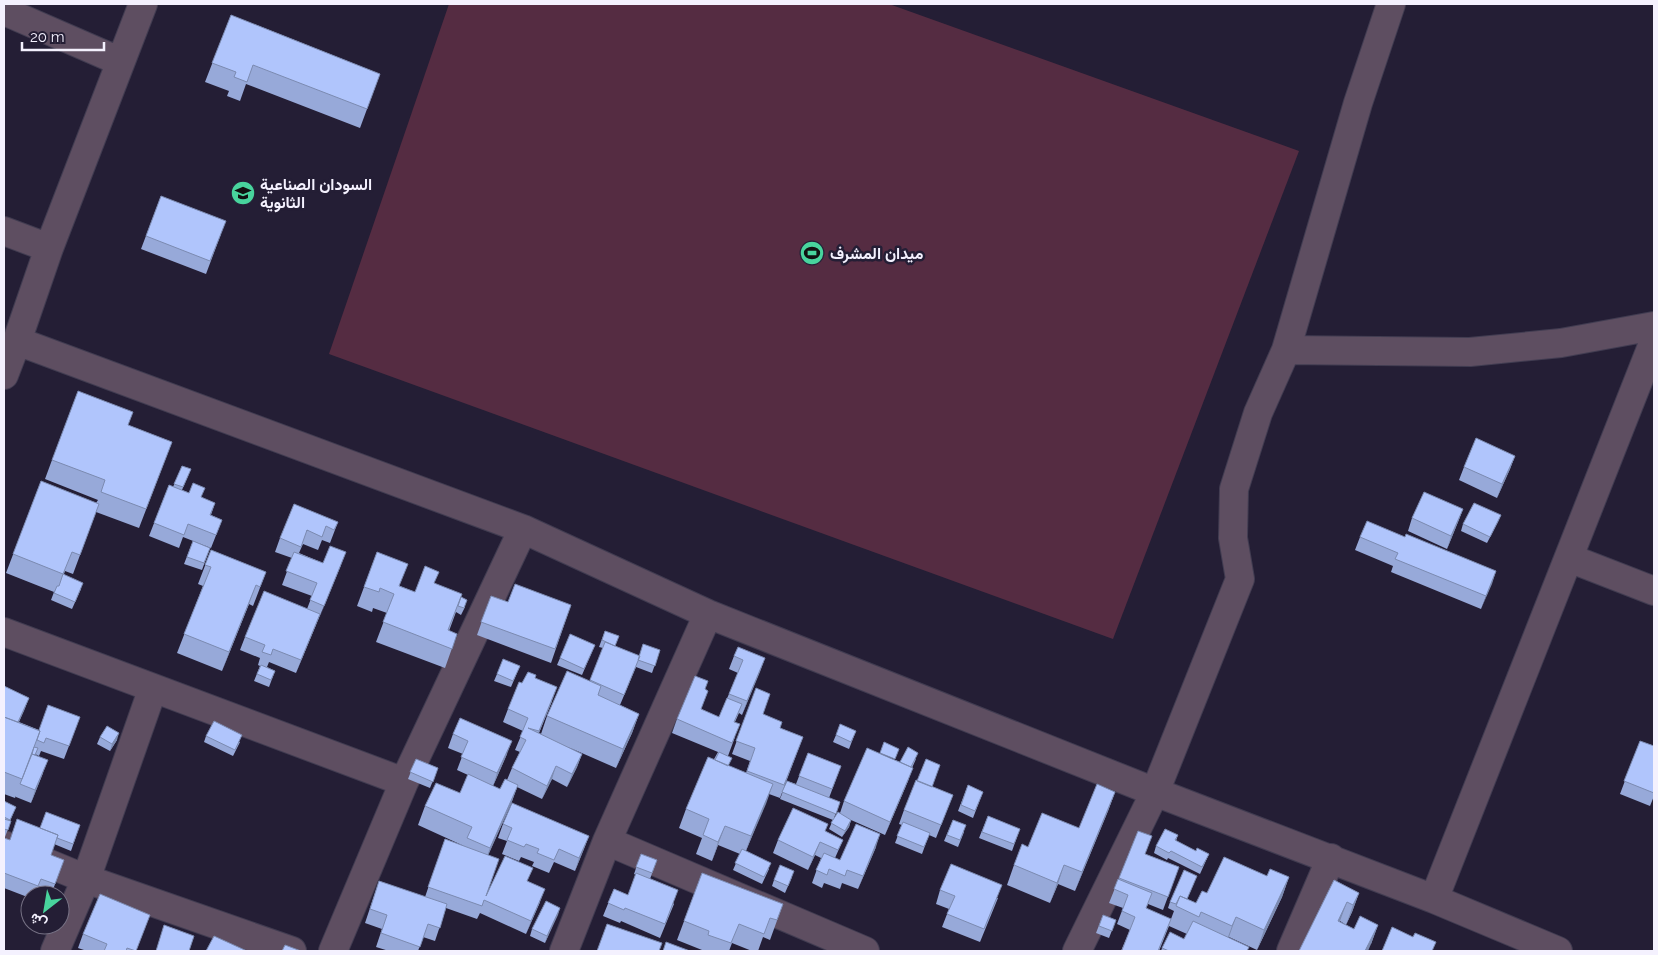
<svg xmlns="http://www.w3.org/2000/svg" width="1658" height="955" font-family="Raleway,Vazirmatn,sans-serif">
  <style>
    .green { fill: #552c42 }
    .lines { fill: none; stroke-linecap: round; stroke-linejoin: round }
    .minor-casing { stroke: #413c51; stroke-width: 30 }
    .minor { stroke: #5e4e61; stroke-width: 28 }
    .wall { fill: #97a9d9 }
    .shaded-wall { fill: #7b8ab0 }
    .building { fill: #b0c5fc; stroke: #7b8ab0 }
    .labels { text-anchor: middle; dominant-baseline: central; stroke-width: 5; stroke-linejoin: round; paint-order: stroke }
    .poi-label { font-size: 16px; font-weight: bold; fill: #f4f1fe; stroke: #241e35; text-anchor: start }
  </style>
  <rect width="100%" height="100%" fill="#241e35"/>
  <!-- green -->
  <path class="green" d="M449,4H889L1299,151L1113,639L329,354Z"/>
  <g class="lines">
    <!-- minor casing -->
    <g class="minor-casing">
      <path id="minor" d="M4,11L119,61
        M4,231L49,248
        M17,341L523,529L708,614L1155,792L1434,899L1558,951
        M1286,350L1470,352L1561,343L1654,326
        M4,375L17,341L49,248L143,4
        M1569,558L1654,591
        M4,632L404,782
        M607,841L865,951
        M4,845L86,879L292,951
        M1434,899L1654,341
        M55,951L86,879L153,688
        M333,951L404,782L523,529
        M564,951L607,841L708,614
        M1077,951L1155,792L1240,579L1233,538L1234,489L1258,413L1286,350L1358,103L1391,4
        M1291,951L1331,858"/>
    </g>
    <!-- minor -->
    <use href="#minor" class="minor"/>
  </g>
  <!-- wall -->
  <path class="wall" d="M231,15L380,74L360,128L246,84L240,101L227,96L229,91L205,82Z
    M161,196L221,234L206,274L141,249Z
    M128,425L172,442L139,528L96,512L73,574L65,571L64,574L81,589L72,609L51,600L54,592L6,573L41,481L96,503L98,500L45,479L52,460Z
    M1515,456L1510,469L1497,498L1459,480L1464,467Z
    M182,466L191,469L182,490L215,503L211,515L222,520L211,548L183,537L179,548L149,536L169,485L173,487Z
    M1463,509L1458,522L1447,549L1408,531L1412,518Z
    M1501,515L1498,522L1487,543L1461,531L1463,524Z
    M338,522L330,543L322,540L318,550L303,544L299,553L323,563L341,565L296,673L269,662L267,667L275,671L269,687L254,681L260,666L258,665L260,658L240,650L245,637L307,609L312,596L282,585L292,558L275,552L280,538Z
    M1360,537H1405L1496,571L1481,609L1391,572L1393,566L1355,550Z
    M193,541L210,548L202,570L184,564Z
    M211,550L266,572L253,606L249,604L222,671L177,653L203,586L198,584Z
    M377,552L400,586L415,592L434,583L461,597L465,607L461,615L456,612L449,631L457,634L445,668L376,642L387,613L373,608L372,612L357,606Z
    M491,596L508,602L571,605L551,663L477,635Z
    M605,631L615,646L639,656L660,650L652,673L636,667L620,705L639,714L632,733L616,768L568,747L582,754L577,767L567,787L552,779L542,799L517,787L511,804L488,855L486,896L528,881L540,902L526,934L480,913L477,919L446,908L435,941L423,937L418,951H389L376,947L382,929L365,923L379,881L425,897L445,839L464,846L418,825L425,806L460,793L468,775L457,770L463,754L448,748L453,734L507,754L493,786L500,789L507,780L512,768L520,752L515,750L523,731L503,722L508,709L522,683L535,678L552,701L539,733L541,734L547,716L590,681L603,648L599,647Z
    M595,645L582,675L557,665L560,658Z
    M734,656L765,658L742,715L739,713L735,722V737L728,756L729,766L746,773L750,761L732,754L756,688L763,714L780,728L803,737L780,798L769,794L746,851L769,869L762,884L733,870L740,854L718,845L712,861L696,854L702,838L679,828L686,809L718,752L672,733L677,719L706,690L701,710L719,717L738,673L729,669Z
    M520,666L511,687L494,681L497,674Z
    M4,686L29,698L19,722L39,730L80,717L64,759L41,751L39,756L35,754L43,773L31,803L16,797V796L15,798L4,794Z
    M856,731L849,749L833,742L836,735Z
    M206,736L240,742L233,756L204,742Z
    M100,737L117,740L110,751L97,744Z
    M1640,741L1654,746V796L1650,806L1620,794Z
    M808,753L841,766L829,798L840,802L834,818L840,813L844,801L895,760L900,762L916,759L912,768L908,781L885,835L851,820L849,827L842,837L829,829L833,820L780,799L787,781L796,784Z
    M416,759L438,768L430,788L408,779Z
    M917,781L953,795L936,838L929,835L922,854L895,843L902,825L899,824L904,810Z
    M968,785L983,792L973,818L958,811Z
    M1115,792L1108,811L1075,891L1058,884L1050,903L1007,885L1014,865L1028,847L1079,828Z
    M4,802L16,807L10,821H11L5,837L4,836Z
    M988,816L1020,829L1012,851L979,838Z
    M953,820L964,832L958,847L944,841Z
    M503,824L589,836L575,871L554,862L549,873L532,866L534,862L521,857L519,861L502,854L507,841L498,838Z
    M80,825L71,851L54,844L51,855L64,860L51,895H45L37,892L35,895H30V898L4,888V838L10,840L40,828Z
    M825,831L843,840L835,858L840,860L876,847L858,889L842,883L840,889L824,883L822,888L812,883L821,858L815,855L808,870L773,853L778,840Z
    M1138,831L1145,854L1179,867L1163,910L1148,904L1146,909L1171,919L1174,911L1168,908L1170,902L1194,883L1187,899L1196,903L1207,893L1267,876L1289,877L1282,897L1257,950L1229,937L1228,938L1247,951H1161L1162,948L1184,939L1187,934L1169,926L1159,951H1121L1130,930L1117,924L1123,908L1109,903Z
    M1178,835L1176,841L1196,851L1209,854L1200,874L1168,858L1167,860L1154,853L1156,846Z
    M641,854L657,860L650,879L674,904L660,938L621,921L620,923L603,916L614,889L628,895L636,875L634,874Z
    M702,873L783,904L770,940L763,937L758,951H752L732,943L729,951H702V950L677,940Z
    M792,877L785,893L772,886L774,880Z
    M1334,880L1359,893L1352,912L1346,925L1340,921V922L1354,929L1378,925L1371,944L1299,951Z
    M940,890L998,898L980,942L942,927L949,909L936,904Z
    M560,908L545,943L530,936L532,929Z
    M150,915L136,951H87L78,948L83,934Z
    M1103,915L1116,920L1109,938L1096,933Z"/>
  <!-- shaded-wall -->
  <path class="shaded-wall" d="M1515,456L1510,469L1497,498L1502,484Z
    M1463,509L1458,522L1447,549L1451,536Z
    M346,552L341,565L319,619L324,606Z
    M1496,571L1492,584L1481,609L1486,596Z
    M256,585L249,604L222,671L229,652Z
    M320,614L315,627L296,673L301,660Z
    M765,658L760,672L742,715L747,701Z
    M557,687L552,701L534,745L539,731Z
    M29,698L24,711L10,741L15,728Z
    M639,714L632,733L616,768L623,749Z
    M119,733L117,740L110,751L112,744Z
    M512,741L507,754L493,786L497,773Z
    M582,754L577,767L567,787L572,774Z
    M48,760L43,773L31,803L35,790Z
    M556,766L552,779L542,799L547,786Z
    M913,768L908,781L885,835L890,822Z
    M773,784L766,804L744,855L751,836Z
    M518,785L511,804L483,867L490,848Z
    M1115,792L1108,811L1075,891L1082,872Z
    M851,820L849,827L842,837L845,831Z
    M725,826L718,845L712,861L718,842Z
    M880,834L876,847L858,889L863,876Z
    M589,836L584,849L575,871L579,858Z
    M820,842L815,855L808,870L813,857Z
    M1064,865L1058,884L1050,903L1057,883Z
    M1289,877L1282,897L1257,950L1264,930Z
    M545,889L540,902L526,934L531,921Z
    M1359,893L1352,912L1346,925L1353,905Z
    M1347,902L1340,921L1331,940L1338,921Z
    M560,908L558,915L545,943L547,936Z
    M1236,917L1229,937L1225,945L1232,926Z
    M1378,925L1371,944L1368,951H1365Z"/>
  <!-- building -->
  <path class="building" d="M231,15L380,74L367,109L253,65L247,82L234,77L236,72L212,63Z
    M161,196L226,221L210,261L146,236Z
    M78,391L133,412L128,425L172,442L146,509L101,492L105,480L52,460Z
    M1476,438L1515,456L1502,484L1464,467Z
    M182,466L191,469L183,487L174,484Z
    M41,481L99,504L80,555L72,552L63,574L13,554Z
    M193,483L205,488L201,497L215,503L210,515L222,520L216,535L188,524L184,535L154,523L169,485L189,493Z
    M1424,492L1463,509L1451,536L1412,518Z
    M1474,503L1501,515L1490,537L1463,524Z
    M294,504L338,522L334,530L326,526L322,537L307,530L301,547L280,538Z
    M1367,521L1405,537L1406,534L1496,571L1486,596L1395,559L1398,553L1360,537Z
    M193,541L210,548L204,563L187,557Z
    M330,546L346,552L324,606L310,600L317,583L286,571L294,552L323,563Z
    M211,550L266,572L260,587L256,585L229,652L184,634L211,567L205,565Z
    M377,552L408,564L399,586L415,592L425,566L439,572L434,583L462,594L448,630L457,634L452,649L383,622L394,594L380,588L379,592L364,587Z
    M63,574L83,583L75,602L54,593L57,586H59Z
    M515,584L571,605L555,649L481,622L491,596L508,602Z
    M264,591L320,614L301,660L273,649L271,655L262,652L265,645L245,637Z
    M461,597L467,600L464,608L458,606Z
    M605,631L619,636L615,646L602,640Z
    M570,634L595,645L584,669L560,658Z
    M605,642L640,656L624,695L590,680Z
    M643,644L660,650L655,666L638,660Z
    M738,647L765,658L747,701L729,694L743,660L734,656Z
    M503,659L520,666L513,681L497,674Z
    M261,665L275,671L271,680L257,674Z
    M567,671L601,686L598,695L639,714L623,749L547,716Z
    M528,672L536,675L535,678L557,687L539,731L528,728L582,754L572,774L556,766L547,786L512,768L526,740L520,737L528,718L508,709L519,682L522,683Z
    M695,676L708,681L705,689L708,691L701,709L719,717L727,698L742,704L734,722L740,724L732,743L677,719Z
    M4,686L29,698L18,722L4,717Z
    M756,688L770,694L763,714L782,722L780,728L803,737L784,785L747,771L755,748L736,741Z
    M48,705L80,717L69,746L46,738L44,743L37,740L40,731L39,730Z
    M4,717L40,731L22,779L4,772Z
    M460,718L512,741L497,773L461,757L468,741L453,734Z
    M214,721L242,735L235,750L206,736Z
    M840,724L856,731L851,742L836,735Z
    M107,726L119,733L112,744L100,737Z
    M1640,741L1654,746V793L1624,781Z
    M884,742L899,749L895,759L880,753Z
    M34,747L38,748L35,755L32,754Z
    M908,747L918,753L911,767L900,762Z
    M867,748L913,768L890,822L844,801Z
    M719,752L732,758L728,766L715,760Z
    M808,753L841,766L832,789L799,776Z
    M32,754L48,760L35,790L20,784Z
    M708,757L773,784L751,836L725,826L718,842L703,835L709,819L686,809Z
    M416,759L438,768L433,782L410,772Z
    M926,759L940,765L932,787L917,781Z
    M468,774L500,789L505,779L518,785L490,848L467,838L472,827L425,806L436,783L460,793Z
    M916,780L953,795L941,825L904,810Z
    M787,781L840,802L836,814L782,792Z
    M1097,784L1115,792L1082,872L1064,865L1057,883L1014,865L1022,844L1028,847L1042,813L1079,828Z
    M968,785L983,792L975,811L961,805Z
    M4,801L16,807L10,820L4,817Z
    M512,803L589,836L579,858L559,849L554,860L537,853L539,849L526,844L524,847L507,840L512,828L503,824Z
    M793,808L828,824L825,831L843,840L838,850L820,842L813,857L778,840Z
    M46,812L80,825L73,844L57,838L58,835L40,828Z
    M838,812L851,820L845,831L831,823Z
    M988,816L1020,829L1014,844L982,832Z
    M4,819L11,821L8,830L4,829Z
    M17,819L58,835L51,855L64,860L55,884L41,879L38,886L4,873V838L10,840Z
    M953,820L966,825L960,840L947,835Z
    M903,822L930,833L924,847L897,836Z
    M856,824L880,834L863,876L847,870L845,876L829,869L827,875L816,870L824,853L840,860Z
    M1165,829L1178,835L1175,840L1196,851L1197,848L1209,854L1202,867L1171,851L1169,853L1156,846Z
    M1138,831L1152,836L1145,854L1179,867L1168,897L1119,878Z
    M445,839L499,859L486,896L505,856L533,868L527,881L545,889L531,921L484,900L482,906L428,887Z
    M742,849L771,863L764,877L735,863Z
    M641,854L657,860L652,873L636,867Z
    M1224,857L1267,876L1270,869L1289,877L1264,930L1236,917L1232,926L1201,912L1199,917L1176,906L1180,896L1196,903L1202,891L1207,893Z
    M951,864L1002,885L984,929L947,914L955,896L940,890Z
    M780,865L794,871L788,886L774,880Z
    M1184,870L1197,876L1187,899L1180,896L1176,904L1170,902Z
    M636,873L678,890L665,924L625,908L624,910L608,903L614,889L628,895Z
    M702,873L783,904L777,920L770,918L764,934L739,924L731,943L708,935L709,931L684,921Z
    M1118,879L1152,893L1146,908L1171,919L1158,951H1125L1122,950L1135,917L1122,911L1128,895L1114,889Z
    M1334,880L1359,893L1353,905L1347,902L1338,921L1354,929L1360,916L1378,925L1365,951H1299Z
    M379,881L447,904L440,928L428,924L420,947L381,933L387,915L370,909Z
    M100,894L150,915L136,951L127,948L126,951H104L107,944L83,934Z
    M546,901L560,908L547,936L532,929Z
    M1103,915L1116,920L1112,931L1099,926Z
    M1193,921L1249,947L1247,951H1169L1162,948L1170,932L1184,939Z
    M607,924L662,943L659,951H597Z
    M164,925L194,936L189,951H156Z
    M1392,927L1413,937L1415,933L1436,942L1432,951H1382Z
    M214,936L247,951H206Z
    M666,942L690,951H663Z
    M285,945L301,951H282Z"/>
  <!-- icons -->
  <defs>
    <g id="school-disc" transform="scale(1.25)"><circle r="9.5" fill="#48d49d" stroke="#241e35"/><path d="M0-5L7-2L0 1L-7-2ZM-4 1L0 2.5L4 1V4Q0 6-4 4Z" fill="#111"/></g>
    <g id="stadium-disc" transform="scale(1.25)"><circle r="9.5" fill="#48d49d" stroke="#241e35"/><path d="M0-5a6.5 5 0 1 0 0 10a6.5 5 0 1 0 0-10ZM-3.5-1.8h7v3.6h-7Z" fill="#111"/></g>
  </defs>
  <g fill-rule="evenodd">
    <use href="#school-disc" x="243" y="193"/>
    <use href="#stadium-disc" x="812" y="253"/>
  </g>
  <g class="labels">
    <!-- poi labels -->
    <g class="poi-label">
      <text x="260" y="184">السودان الصناعية<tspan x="260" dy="18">الثانوية</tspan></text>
      <text x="830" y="253">ميدان المشرف</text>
    </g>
  </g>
  <!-- border -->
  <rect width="1658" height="955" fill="none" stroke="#f4f1fe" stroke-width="10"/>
  <!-- north arrow -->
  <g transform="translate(45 910) rotate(211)"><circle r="24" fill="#241e35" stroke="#777285"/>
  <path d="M0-4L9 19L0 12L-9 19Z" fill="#48d49d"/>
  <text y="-8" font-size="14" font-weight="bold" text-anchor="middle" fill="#f4f1fe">ش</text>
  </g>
  <!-- scale -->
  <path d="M22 42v8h82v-8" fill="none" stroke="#f4f1fe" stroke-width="2.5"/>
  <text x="30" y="42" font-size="15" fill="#f4f1fe" stroke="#241e35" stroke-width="4" paint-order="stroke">20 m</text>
</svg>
